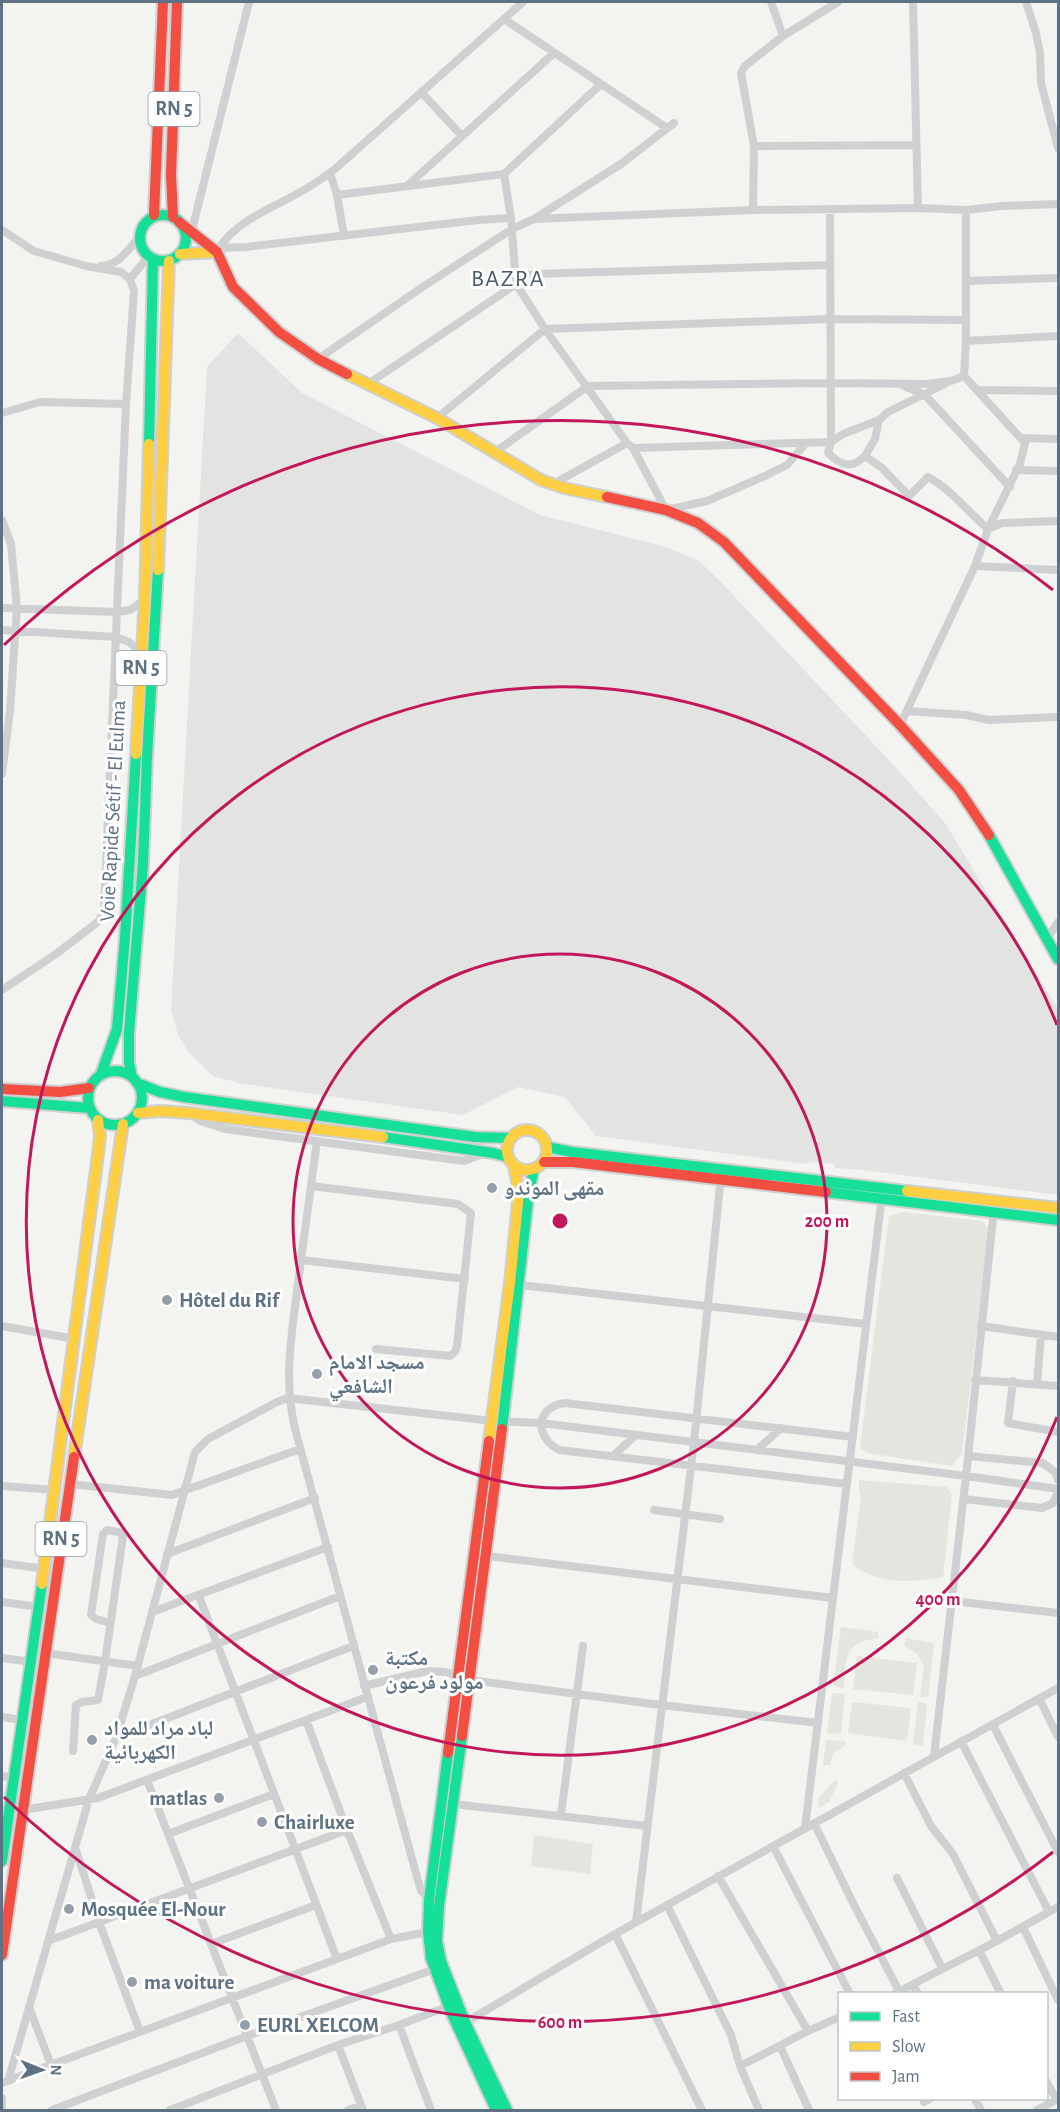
<svg xmlns="http://www.w3.org/2000/svg" width="1060" height="2112" font-family="'Alegreya Sans','Noto Naskh Arabic',sans-serif">
  <style>
    .built { fill: #e3e4e2 }
    .green { fill: #e2e6de }
    .lines { fill: none; stroke-linecap: round; stroke-linejoin: round }
    .fast-casing { stroke: #ced0d1; stroke-width: 14 }
    .slow-casing { stroke: #ced0d1; stroke-width: 14 }
    .jam-casing { stroke: #ced0d1; stroke-width: 14 }
    .street { stroke: #cfd0d1; stroke-width: 8 }
    .fast { stroke: #16e098; stroke-width: 10 }
    .slow { stroke: #ffcf43; stroke-width: 10 }
    .jam { stroke: #f24e42; stroke-width: 10 }
    .ring { fill: none; stroke: #c2185b; stroke-width: 3 }
    .poi-dot { fill: #939fa9; stroke: #fff; stroke-width: 2 }
    .labels { text-anchor: middle; dominant-baseline: central; stroke-width: 6; stroke-linejoin: round; paint-order: stroke }
    .shield { fill: #fff; stroke: #8f9ca8; stroke-width: 1.5 }
    .shield-label { font-size: 20px; font-weight: bold; fill: #5f7283 }
    .street-label { font-size: 21px; fill: #5f7283; stroke: #fff }
    .poi-label { font-size: 21px; font-weight: bold; fill: #5f7283; stroke: #fff; text-anchor: start }
    .quarter-label { font-size: 24px; letter-spacing: 1.5px; fill: #4e5b68; stroke: #fff }
    .centre { fill: #c2185b; stroke: #fff; stroke-width: 3 }
    .ring-label { font-size: 18px; text-anchor: middle; font-weight: bold; fill: #c2185b; stroke: #fff; stroke-width: 6; stroke-linejoin: round; paint-order: stroke }
  </style>
  <rect width="100%" height="100%" fill="#f3f3f0"/>
  <!-- built -->
  <path class="built" d="M238,333L302,393L540,515L663,546L699,561L719,580L889,760L945,823L1058,1009V1195L863,1170L836,1168L833,1164L811,1162L806,1164L596,1136L565,1097L518,1087L463,1115L239,1083L213,1076L189,1053L178,1035L171,1010L207,367Z"/>
  <!-- green -->
  <path class="green" d="M903,1212L982,1221L989,1229L962,1453L952,1466L867,1453L860,1448L889,1216Z
    M859,1480L947,1487L952,1495L943,1577C919,1581 891,1584 868,1574C862,1572 857,1567 852,1563L861,1498L859,1491Z
    M841,1627L878,1632V1638C843,1643 846,1658 844,1688L833,1686Z
    M906,1638L934,1643L928,1697H920L924,1666L917,1654L904,1646Z
    M857,1656L917,1663L913,1695L853,1689Z
    M832,1693L845,1694L841,1734L827,1733Z
    M852,1702L911,1708L907,1741L848,1733Z
    M918,1702L927,1704L923,1745H915L913,1743Z
    M826,1740L845,1741V1746L833,1754L830,1765H823Z
    M835,1780L839,1781L829,1802L818,1808L819,1797Z
    M534,1835L593,1844L590,1874L531,1866Z"/>
  <g class="lines">
    <!-- fast casing -->
    <g class="fast-casing">
      <path id="fast" d="M140 238a23 23 0 1 1 46 0a23 23 0 1 1-46 0Z
        M149,444L153,259
        M989,835L1058,959
        M88 1098a27 27 0 1 1 54 0a27 27 0 1 1-54 0Z
        M101,1074L117,1029L125,938L136,754
        M132,1077L129,1062V1033L143,865L147,757L158,570
        M137,1083L160,1092L184,1097L475,1137L511,1138
        M2,1101L89,1108
        M383,1137L493,1153L508,1157
        M547,1147L572,1152L907,1191
        M826,1192L1058,1220
        M502,1429L529,1192L534,1169
        M462,1736L439,1906L437,1941L441,1961L465,2022L507,2110
        M448,1753L429,1900L428,1932L431,1958L450,2010L496,2110
        M2,1861L42,1584"/>
    </g>
    <!-- slow casing -->
    <g class="slow-casing">
      <path id="slow" d="M180,254L217,252
        M347,374L437,418L541,480L564,488L607,497
        M158,570L169,261
        M136,754L145,599L149,444
        M138,1113L161,1111L189,1113L383,1137
        M507 1150a20 20 0 1 1 40 0a20 20 0 1 1-40 0Z
        M907,1191L1058,1208
        M489,1441L510,1283L519,1192L514,1166
        M74,1457L123,1124
        M42,1584L98,1154L100,1136L98,1120"/>
    </g>
    <!-- jam casing -->
    <g class="jam-casing">
      <path id="jam" d="M154,215L163,2
        M173,217L171,175L177,2
        M179,222L217,252L233,287L279,332L318,359L347,374
        M607,497L666,510L698,523L724,542L900,725L959,790L989,835
        M2,1089L60,1092L89,1088
        M544,1162H573L826,1192
        M462,1736L502,1429
        M448,1753L489,1441
        M2,1955L74,1457"/>
    </g>
    <!-- street -->
    <path class="street" d="M771,2L783,36
      M913,2L918,208
      M1026,2L1036,33L1040,53L1041,83L1058,148
      M504,19L667,128
      M421,92L462,136
      M754,146L916,145
      M330,173L337,195L344,236
      M504,174L511,218L516,284L545,329L627,443L633,448L666,510L707,501L765,476L787,465L806,443
      M408,185L554,53
      M337,195L504,174L601,84
      M753,210L754,146L741,73L745,66L783,36L838,2
      M534,219L753,210L918,208L966,210L1002,206L1058,204
      M2,230L34,251L86,266L121,272L130,279L134,291L126,404L40,402L2,413
      M192,230L249,2
      M219,248C239,217 282,205 312,185C320,180 328,174 335,169L523,2
      M218,250L219,248L246,247L478,220L511,218
      M101,266C118,266 129,249 139,237
      M130,279L148,257
      M966,281L1058,278
      M966,341L1058,336
      M318,359L424,286L512,229L534,219L621,164L674,123
      M368,384L516,284L522,276L534,274L830,265
      M945,384L888,412L879,420L843,434L831,442L828,453C841,466 852,469 865,456L882,468L909,496L928,477C952,490 968,512 988,529L1020,464L1025,443L964,376
      M902,385L925,395L1010,487
      M977,390L1058,391
      M437,418L545,329L830,319L965,320
      M1021,438L1058,439
      M633,448L831,442L830,209
      M495,452L588,386L830,383L926,384L951,381L964,376L966,341V210
      M865,456L875,439L879,420
      M1016,470L1058,471
      M553,484L627,443
      M2,520L11,544L17,608L10,711L2,774
      M975,566L1058,570
      M2,608L117,612L130,610L144,600
      M2,630L116,637L129,642L142,653
      M907,711L966,715L989,720L1058,717
      M900,725L975,566L988,529L1002,523L1058,521
      M1047,939L1058,922
      M2,990L56,954L99,921L104,909L126,404
      M190,1114L200,1121L225,1129L464,1161L486,1153
      M317,1141C311,1188 304,1235 298,1283C292,1334 283,1377 295,1429L417,1877L421,1891L430,1900
      M311,1186L458,1204L471,1213L457,1346L455,1352L450,1356L376,1349
      M301,1260L465,1279
      M520,1285L866,1324
      M2,1326L75,1339
      M981,1326L1058,1337
      M975,1380L1058,1386
      M1013,1381L1008,1423L1058,1432
      M1037,1383L1041,1335
      M757,1450L781,1428
      M613,1456L636,1435
      M968,1456L1043,1463L1056,1473L1058,1480
      M70,1484L172,1495L300,1449
      M847,1484L559,1450C534,1437 535,1407 565,1403L853,1437
      M2,1486L55,1490
      M964,1499L1042,1508L1053,1503L1058,1492
      M654,1510L720,1519
      M167,1554L315,1498
      M487,1556L833,1598
      M2,1563L45,1569
      M199,1596L337,1959
      M952,1601L1058,1613
      M2,1602L39,1607
      M152,1612L328,1547
      M45,1653L138,1666
      M2,1658L31,1662
      M135,1676L340,1596
      M364,1686L427,1671L446,1672L470,1680L661,1705L818,1723
      M1040,1700L1058,1737
      M2,1717L22,1720
      M306,1720L347,1830L391,1939
      M993,1725L1058,1852
      M116,1738L353,1646
      M961,1741L1049,1912
      M73,1751L76,1705L82,1702L98,1700L105,1662L123,1536L119,1532L107,1530L103,1534L91,1615L96,1619L110,1623
      M934,1756L966,1476L994,1209
      M904,1773L931,1826L953,1854L997,1941
      M2,1776L14,1778
      M147,1780L276,2110
      M453,1804L647,1826
      M22,1810L98,1798L367,1697
      M561,1815L583,1646
      M814,1823L854,1905L899,1991
      M805,1828L883,1187
      M168,1834L274,1794
      M773,1846L850,1994
      M76,1850L99,1922L140,2032
      M718,1876L808,2031
      M897,1878L942,1968
      M667,1905L731,2035L740,2066L759,2110
      M636,1922L694,1442L721,1176
      M1023,1927L1058,2000
      M615,1934L702,2110
      M48,1941L347,1830
      M211,1944L316,1905
      M979,1950L1001,1994
      M913,1984L918,1994
      M894,1994L997,1941L1058,1907
      M29,2007L51,2065
      M399,2025L431,2110
      M461,2025L615,1934L1058,1688
      M338,2045L363,2110
      M780,2046L809,2110
      M740,2066L808,2031L840,2017
      M8,2081L89,1799L116,1738L135,1676L195,1452L208,1439L277,1402L288,1398L493,1421L541,1423L966,1476L1058,1489
      M1046,2081L1057,2100
      M2,2083L391,1939L433,1931
      M2,2098V2110
      M974,2098L981,2110
      M924,2102L931,2098
      M52,2110L247,2036L435,1969
      M170,2110L338,2045L399,2025L452,2005
      M348,2110L361,2106
      M1037,2110L1058,2099"/>
    <!-- fast -->
    <use href="#fast" class="fast"/>
    <!-- slow -->
    <use href="#slow" class="slow"/>
    <!-- jam -->
    <use href="#jam" class="jam"/>
  </g>
  <!-- distance rings -->
  <g class="ring">
    <circle cx="560" cy="1221" r="267"/>
    <path d="M1057 1417A534 534 0 1 1 1057 1025"/>
    <path d="M1053 1852A801 801 0 0 1 4 1797M4 645A801 801 0 0 1 1053 590"/>
  </g>
  <!-- markers -->
  <g class="poi-dot">
    <circle cx="492" cy="1188" r="6"/>
    <circle cx="167" cy="1300" r="6"/>
    <circle cx="317" cy="1374" r="6"/>
    <circle cx="373" cy="1670" r="6"/>
    <circle cx="92" cy="1740" r="6"/>
    <circle cx="219" cy="1798" r="6"/>
    <circle cx="262" cy="1822" r="6"/>
    <circle cx="69" cy="1909" r="6"/>
    <circle cx="132" cy="1982" r="6"/>
    <circle cx="245" cy="2025" r="6"/>
  </g>
  <g class="labels">
    <!-- shield labels -->
    <g class="shield">
      <rect x="148.5" y="92" width="51" height="34" rx="4.5"/>
      <rect x="115.5" y="651" width="51" height="34" rx="4.5"/>
      <rect x="35.5" y="1522" width="51" height="34" rx="4.5"/>
    </g>
    <g class="shield-label">
      <text x="174" y="109">RN 5</text>
      <text x="141" y="668">RN 5</text>
      <text x="61" y="1539">RN 5</text>
    </g>
    <!-- street labels -->
    <g class="street-label">
      <text transform="translate(113 811) rotate(-87)">Voie Rapide Sétif - El Eulma</text>
    </g>
    <!-- poi labels -->
    <g class="poi-label">
      <text x="504" y="1188">مقهى الموندو</text>
      <text x="179" y="1300">Hôtel du Rif</text>
      <text x="329" y="1362">مسجد الامام<tspan x="329" dy="24">الشافعي</tspan></text>
      <text x="385" y="1658">مكتبة<tspan x="385" dy="24">مولود فرعون</tspan></text>
      <text x="104" y="1728">لباد مراد للمواد<tspan x="104" dy="24">الكهربائية</tspan></text>
      <text x="207" y="1798" text-anchor="end">matlas</text>
      <text x="274" y="1822">Chairluxe</text>
      <text x="81" y="1909">Mosquée El-Nour</text>
      <text x="144" y="1982">ma voiture</text>
      <text x="257" y="2025">EURL XELCOM</text>
    </g>
    <!-- quarter labels -->
    <g class="quarter-label">
      <text x="508" y="279">BAZRA</text>
    </g>
  </g>
  <circle cx="560" cy="1221" r="9" class="centre"/>
  <g class="ring-label">
    <text x="827" y="1227">200 m</text>
    <text x="938" y="1605">400 m</text>
    <text x="560" y="2028">600 m</text>
  </g>
  <!-- border -->
  <rect width="1060" height="2112" fill="none" stroke="#5f7283" stroke-width="6"/>
  <!-- legend -->
  <rect x="838" y="1992" width="210" height="108" fill="#ffffff" stroke="#bfc7cd" stroke-width="1.5"/>
  <rect x="850" y="2012" width="30" height="9" fill="#16e098" stroke="#bfc7cd" stroke-width="1.5"/>
  <text x="892" y="2022" font-size="18" fill="#5f7283">Fast</text>
  <rect x="850" y="2042" width="30" height="9" fill="#ffcf43" stroke="#bfc7cd" stroke-width="1.5"/>
  <text x="892" y="2052" font-size="18" fill="#5f7283">Slow</text>
  <rect x="850" y="2072" width="30" height="9" fill="#f24e42" stroke="#bfc7cd" stroke-width="1.5"/>
  <text x="892" y="2082" font-size="18" fill="#5f7283">Jam</text>
  <!-- north arrow -->
  <g transform="translate(42 2070) rotate(91)" stroke="#ffffff" stroke-width="4.5" paint-order="stroke">
  <path d="M0-4.5L10 22L0 15L-10 22Z" fill="#5f7283"/>
  <text y="-9" font-size="16" font-weight="bold" text-anchor="middle" fill="#5f7283">N</text>
  </g>
</svg>
